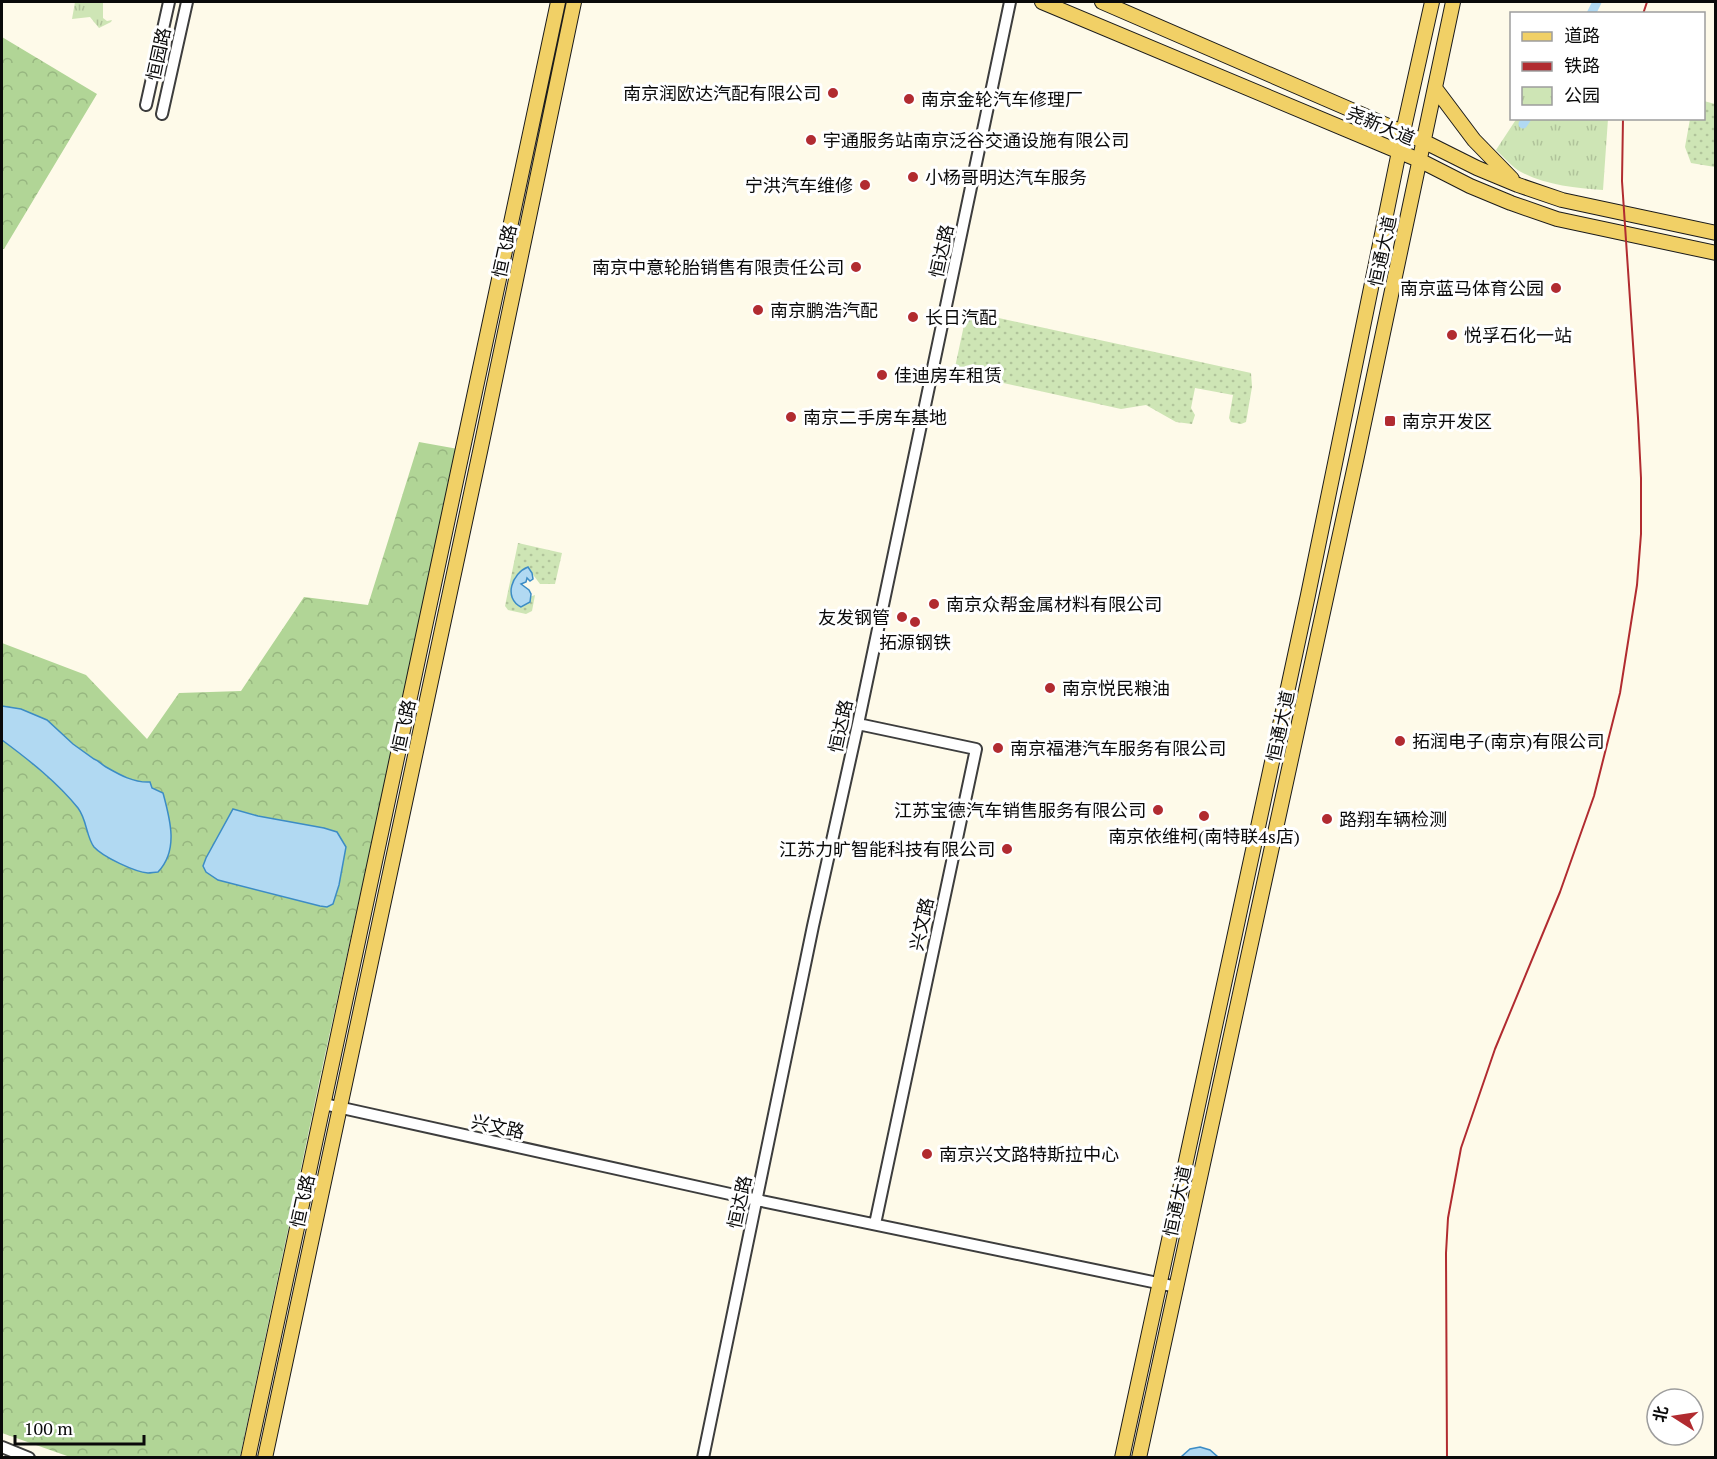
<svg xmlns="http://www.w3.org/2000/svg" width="1717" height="1459" font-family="'PT Serif','Noto Sans SC',serif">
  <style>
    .grass { fill: url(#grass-dots) }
    .forest { fill: url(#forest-crowns) }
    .park { fill: url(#park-tufts) }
    .water { fill: #b1d9f2; stroke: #3c8cc5; stroke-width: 1.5 }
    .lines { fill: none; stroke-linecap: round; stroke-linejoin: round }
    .canal { stroke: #b1d9f2; stroke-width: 9 }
    .minor-casing { stroke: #3d3d3d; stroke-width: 14 }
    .major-casing { stroke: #1b1b1b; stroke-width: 16 }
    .minor { stroke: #fff; stroke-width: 10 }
    .major { stroke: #f1d066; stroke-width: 14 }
    .rail { stroke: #b12b30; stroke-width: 2 }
    .poi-dot { fill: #b12b30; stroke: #fff; stroke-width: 2 }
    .labels { text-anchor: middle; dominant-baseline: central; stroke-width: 6; stroke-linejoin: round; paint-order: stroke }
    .street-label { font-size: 18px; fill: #0a0a0a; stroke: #fff }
    .poi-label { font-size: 18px; fill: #0a0a0a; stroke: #fff; text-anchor: start }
  </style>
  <defs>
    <pattern id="grass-dots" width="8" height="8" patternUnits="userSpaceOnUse" patternTransform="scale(1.5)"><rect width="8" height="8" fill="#cee5b5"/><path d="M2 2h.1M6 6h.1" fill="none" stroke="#b0c39a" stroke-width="1.8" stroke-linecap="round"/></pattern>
    <pattern id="forest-crowns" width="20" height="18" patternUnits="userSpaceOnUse" patternTransform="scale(1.5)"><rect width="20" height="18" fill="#b1d596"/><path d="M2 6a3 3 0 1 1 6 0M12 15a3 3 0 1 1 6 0" fill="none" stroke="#97b680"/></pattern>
    <pattern id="park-tufts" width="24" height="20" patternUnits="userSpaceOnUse" patternTransform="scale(1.5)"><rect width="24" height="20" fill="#cee5b5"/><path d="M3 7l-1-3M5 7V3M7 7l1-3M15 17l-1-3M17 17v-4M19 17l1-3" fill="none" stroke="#b0c39a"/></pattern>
  </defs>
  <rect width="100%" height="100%" fill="#fefae9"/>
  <!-- grass -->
  <path class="grass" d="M1704,101L1715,104V167L1691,163L1685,147L1690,119L1704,118Z
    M967,311L1251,373L1252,387L1246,422L1241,424L1231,422L1229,418L1233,395L1195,388L1191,408L1195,415L1192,424L1176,422L1146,405L1121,409L954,372Z
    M518,543L562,553L555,584H540L528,568C512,573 508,588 515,602L535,595L532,611L526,614L508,610L505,606Z"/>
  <!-- forest -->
  <path class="forest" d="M2,37L97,94L4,249H2Z
    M419,442L458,449L323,1064L240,1457H70L2,1433V643L86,675L147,739L179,693L241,691L304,597L368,605Z"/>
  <!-- park -->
  <path class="park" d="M75,2H103V18L107,21L112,20L111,22L99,28L90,17L72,19Z
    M1517,118L1608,119L1603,190C1575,188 1545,185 1521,172C1512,167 1504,157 1496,150Z"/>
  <!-- water -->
  <path class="water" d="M528,567L532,573L533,579L530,581L527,578L526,582L521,584L529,590L531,594L530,602L521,607C503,598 512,573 528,567Z
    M2,706L21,709L47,720L73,744L94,759C99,761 101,764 106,767C120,775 134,783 150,782L152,788L163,793C170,819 179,850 158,872C155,872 151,873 148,873C135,872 103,857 94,847C86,836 87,820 78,808C57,782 29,760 2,740Z
    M233,809L258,816L324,828L337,832L346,847L339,885L333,904L327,907L320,906L218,880L206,872L203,866L206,858Z
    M1200,1447L1210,1450L1218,1457H1181L1190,1449Z"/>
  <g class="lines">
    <!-- canal -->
    <path class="canal" d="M1591,14L1597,2
      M1523,124L1527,118"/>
    <!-- minor casing -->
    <g class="minor-casing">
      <path id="minor" d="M146,105L169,2
        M162,114L187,2
        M858,724L976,749L875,1224
        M324,1104L757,1200L1177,1287
        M2,1447L29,1458
        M703,1458L813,926L858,724L1010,2"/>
    </g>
    <!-- major casing -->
    <g class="major-casing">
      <path id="major" d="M1042,2L1419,160L1470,186L1511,203L1557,219L1716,253
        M1102,2L1423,141L1477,168L1518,185L1562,200L1716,233
        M1435,88L1474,140L1512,179
        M248,1458L558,2
        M265,1458L481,447L574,2
        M1122,1458L1308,595L1403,132L1432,2
        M1139,1458L1357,456L1453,2"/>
    </g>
    <!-- minor -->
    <use href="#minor" class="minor"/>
    <!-- major -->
    <use href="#major" class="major"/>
    <!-- rail -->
    <path class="rail" d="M1643,14L1647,2
      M1447,1458L1446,1253L1448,1218L1461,1148L1495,1049L1560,892L1594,796L1620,693L1637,585L1641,534V478L1638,418L1622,181L1623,118"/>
  </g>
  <!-- markers -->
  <g class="poi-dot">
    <circle cx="833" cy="93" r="6"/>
    <circle cx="909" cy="99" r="6"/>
    <circle cx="811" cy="140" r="6"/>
    <circle cx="913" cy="177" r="6"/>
    <circle cx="865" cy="185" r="6"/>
    <circle cx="856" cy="267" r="6"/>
    <circle cx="1556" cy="288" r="6"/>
    <circle cx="758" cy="310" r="6"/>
    <circle cx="913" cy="317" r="6"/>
    <circle cx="1452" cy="335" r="6"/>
    <circle cx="882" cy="375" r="6"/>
    <circle cx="791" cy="417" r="6"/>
    <rect x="1384" y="415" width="12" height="12" rx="3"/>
    <circle cx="934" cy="604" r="6"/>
    <circle cx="902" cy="617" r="6"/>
    <circle cx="915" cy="622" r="6"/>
    <circle cx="1050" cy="688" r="6"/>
    <circle cx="1400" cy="741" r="6"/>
    <circle cx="998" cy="748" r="6"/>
    <circle cx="1158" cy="810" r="6"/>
    <circle cx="1204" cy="816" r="6"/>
    <circle cx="1327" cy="819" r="6"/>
    <circle cx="1007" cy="849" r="6"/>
    <circle cx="927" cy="1154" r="6"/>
  </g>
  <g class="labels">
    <!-- street labels -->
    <g class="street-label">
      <text transform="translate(158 54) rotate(-78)">恒园路</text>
      <text transform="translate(1381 125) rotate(23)">尧新大道</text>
      <text transform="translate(504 251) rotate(-78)">恒飞路</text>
      <text transform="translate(941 251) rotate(-78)">恒达路</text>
      <text transform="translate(1382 251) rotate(-78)">恒通大道</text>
      <text transform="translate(403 726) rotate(-78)">恒飞路</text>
      <text transform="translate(840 726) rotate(-78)">恒达路</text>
      <text transform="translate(1280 726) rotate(-78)">恒通大道</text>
      <text transform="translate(921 924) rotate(-78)">兴文路</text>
      <text transform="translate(498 1126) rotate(12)">兴文路</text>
      <text transform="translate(302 1201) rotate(-78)">恒飞路</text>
      <text transform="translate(1177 1201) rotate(-78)">恒通大道</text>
      <text transform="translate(739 1202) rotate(-78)">恒达路</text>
    </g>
    <!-- poi labels -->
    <g class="poi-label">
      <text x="821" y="93" text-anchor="end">南京润欧达汽配有限公司</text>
      <text x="921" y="99">南京金轮汽车修理厂</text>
      <text x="823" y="140">宇通服务站南京泛谷交通设施有限公司</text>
      <text x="925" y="177">小杨哥明达汽车服务</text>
      <text x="853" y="185" text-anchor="end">宁洪汽车维修</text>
      <text x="844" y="267" text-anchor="end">南京中意轮胎销售有限责任公司</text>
      <text x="1544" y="288" text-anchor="end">南京蓝马体育公园</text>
      <text x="770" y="310">南京鹏浩汽配</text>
      <text x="925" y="317">长日汽配</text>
      <text x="1464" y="335">悦孚石化一站</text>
      <text x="894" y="375">佳迪房车租赁</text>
      <text x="803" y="417">南京二手房车基地</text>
      <text x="1402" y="421">南京开发区</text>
      <text x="946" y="604">南京众帮金属材料有限公司</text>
      <text x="890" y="617" text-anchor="end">友发钢管</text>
      <text x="915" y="642" text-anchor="middle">拓源钢铁</text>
      <text x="1062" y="688">南京悦民粮油</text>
      <text x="1412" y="741">拓润电子(南京)有限公司</text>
      <text x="1010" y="748">南京福港汽车服务有限公司</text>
      <text x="1146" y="810" text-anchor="end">江苏宝德汽车销售服务有限公司</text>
      <text x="1339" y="819">路翔车辆检测</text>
      <text x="1204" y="836" text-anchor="middle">南京依维柯(南特联4s店)</text>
      <text x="995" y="849" text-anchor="end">江苏力旷智能科技有限公司</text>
      <text x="939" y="1154">南京兴文路特斯拉中心</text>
    </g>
  </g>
  <!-- border -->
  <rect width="1717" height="1459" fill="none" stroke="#0a0a0a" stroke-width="6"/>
  <!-- legend -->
  <rect x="1510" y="12" width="195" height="108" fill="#ffffff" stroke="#9d9d9d" stroke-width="1.5"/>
  <rect x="1522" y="32" width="30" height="9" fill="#f1d066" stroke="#9d9d9d" stroke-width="1.5"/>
  <text x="1564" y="42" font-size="18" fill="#0a0a0a">道路</text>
  <rect x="1522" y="62" width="30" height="9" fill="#b12b30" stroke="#9d9d9d" stroke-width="1.5"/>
  <text x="1564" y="72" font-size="18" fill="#0a0a0a">铁路</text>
  <rect x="1522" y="87" width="30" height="18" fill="url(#park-tufts)" stroke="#9d9d9d" stroke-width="1.5"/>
  <text x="1564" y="102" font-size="18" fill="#0a0a0a">公园</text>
  <!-- north arrow -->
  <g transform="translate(1675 1417) rotate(282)"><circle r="28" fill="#ffffff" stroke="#9d9d9d" stroke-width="1.5"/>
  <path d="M0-4.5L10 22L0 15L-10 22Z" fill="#b12b30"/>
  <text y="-9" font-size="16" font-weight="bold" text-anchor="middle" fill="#0a0a0a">北</text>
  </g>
  <!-- scale -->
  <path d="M15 1435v9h129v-9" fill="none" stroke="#0a0a0a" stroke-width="3"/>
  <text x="24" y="1435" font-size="18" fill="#0a0a0a" stroke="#ffffff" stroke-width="4.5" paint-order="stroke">100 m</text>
</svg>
